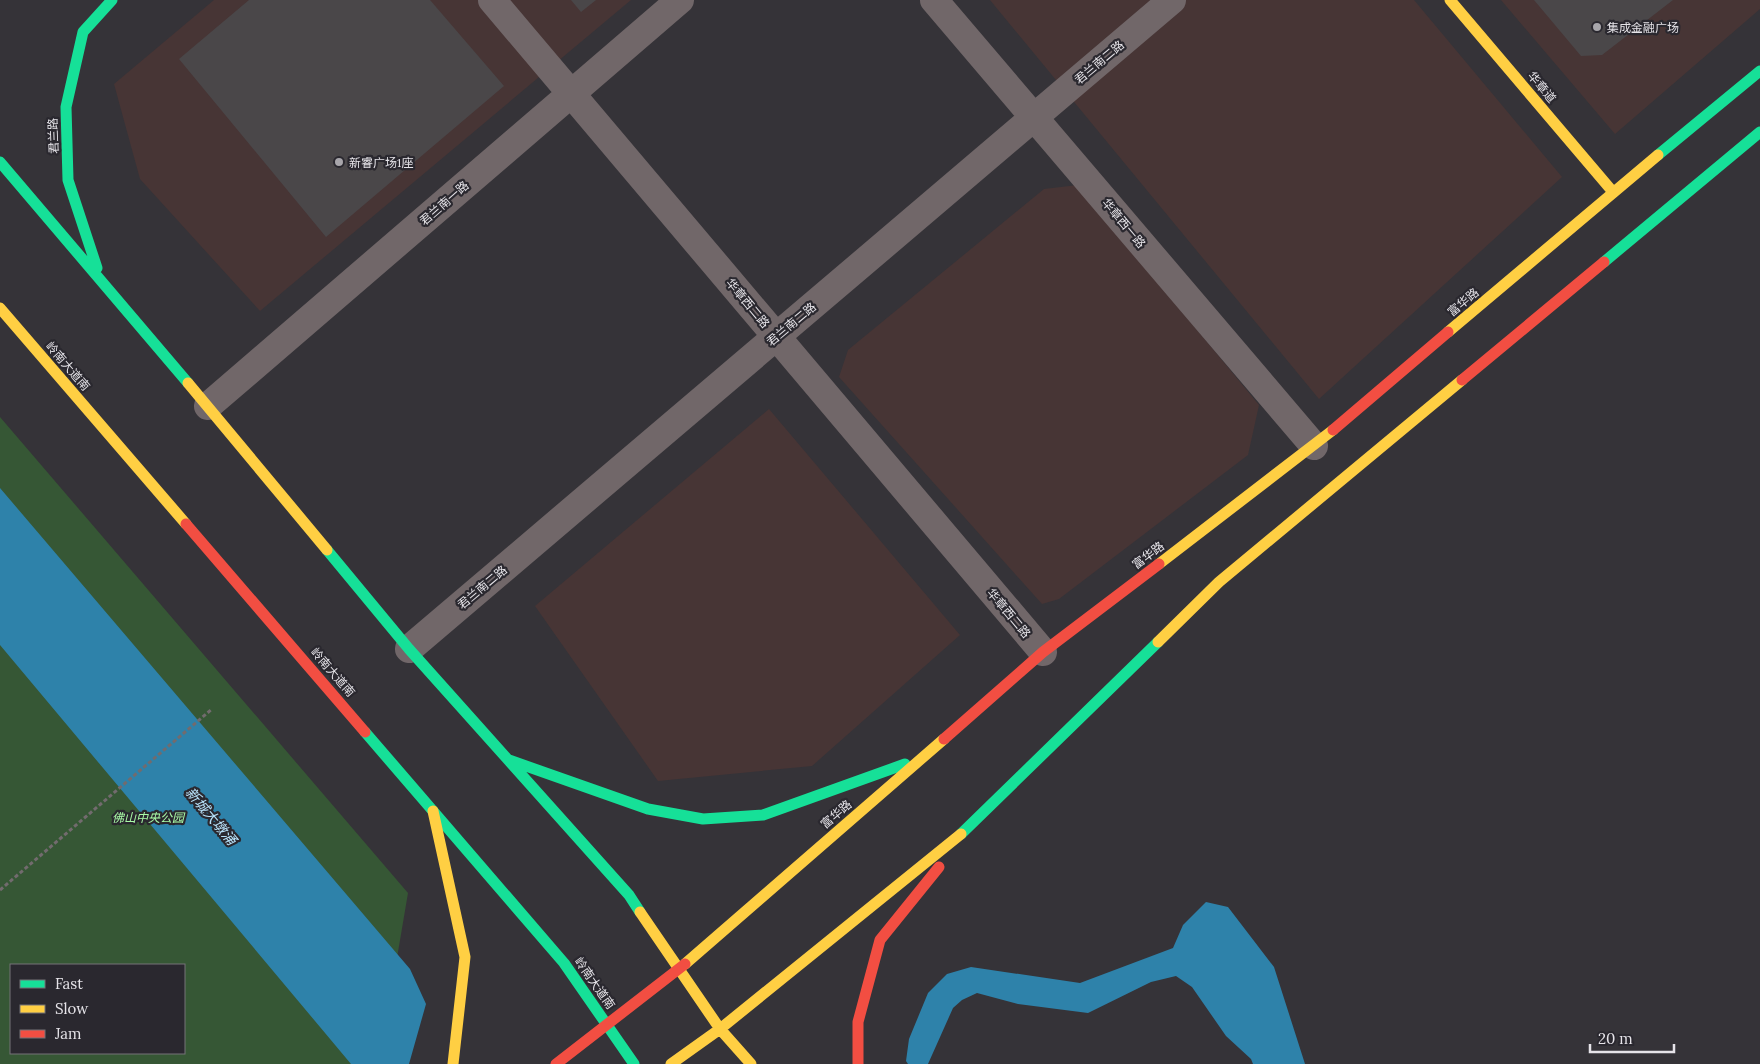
<svg xmlns="http://www.w3.org/2000/svg" width="1760" height="1064" font-family="Lora,'Noto Sans SC',serif">
  <style>
    .commercial { fill: #473535 }
    .green { fill: #365735; fill-rule: evenodd }
    .water { fill: #2e82aa }
    .building { fill: #4a4749 }
    .lines { fill: none; stroke-linecap: round; stroke-linejoin: round }
    .path { stroke: #726b6e; stroke-width: 3; stroke-dasharray: 4 2.5; stroke-linecap: butt }
    .street { stroke: #716769; stroke-width: 28 }
    .fast { stroke: #16e098; stroke-width: 11 }
    .slow { stroke: #ffcf43; stroke-width: 11 }
    .jam { stroke: #f24e42; stroke-width: 11 }
    .poi-dot { fill: #a8a6ab; stroke: #2a282f; stroke-width: 2 }
    .labels { text-anchor: middle; dominant-baseline: central; stroke-width: 4.5; stroke-linejoin: round; paint-order: stroke }
    .poi-label { font-size: 12px; fill: #e6e4e9; stroke: #2a282f; text-anchor: start }
    .street-label { font-size: 12px; fill: #e6e4e9; stroke: #2a282f }
    .park-label { font-size: 12px; font-style: italic; fill: #a9fba7; stroke: #2a282f }
    .water-label { font-size: 14px; font-style: italic; fill: #b8e2fa; stroke: #2a282f }
  </style>
  <rect width="100%" height="100%" fill="#353338"/>
  <!-- commercial -->
  <path class="commercial" d="M214,0H631L260,311L140,179L114,84Z
    M990,0H1414L1562,177L1319,399Z
    M1501,0H1760V9L1615,134Z
    M1078,185L1259,405L1248,455L1059,599L1042,604L839,377L848,350L1044,189Z
    M769,409L960,635L812,766L658,781L535,606Z"/>
  <!-- green -->
  <path class="green" d="M0,417L408,893L379,1064H0ZM11,965H184V1053H11Z"/>
  <!-- water -->
  <path class="water" d="M0,488L410,969L426,1004L409,1064H351L0,645Z
    M1206,902L1228,907L1274,967L1305,1064H1253L1251,1059L1226,1036L1192,987L1176,976L1151,982L1088,1013L1018,1004L977,993L962,1000L953,1008L928,1064H908L906,1061L909,1039L928,993L947,974L971,967L1080,983L1173,948L1183,925Z"/>
  <!-- building -->
  <path class="building" d="M249,0H430L504,86L326,237L179,59Z
    M571,0H596L581,12Z
    M1534,0H1673L1602,55L1581,56Z"/>
  <g class="lines">
    <!-- path -->
    <path class="path" d="M0,890L212,709"/>
    <!-- street -->
    <path class="street" d="M492,0L1043,652
      M934,0L1314,446
      M208,406L680,0
      M409,649L1172,0"/>
    <!-- fast -->
    <path class="fast" d="M1658,155L1760,71
      M0,162L188,383
      M1604,262L1760,132
      M97,268L68,180L66,107L83,32L112,0
      M327,550L409,649L629,895L640,912
      M365,732L564,963L634,1064
      M509,760L648,809L703,819L763,815L905,764
      M961,834L1158,642"/>
    <!-- slow -->
    <path class="slow" d="M1450,0L1613,192
      M0,308L186,524
      M1448,332L1658,155
      M188,383L327,550
      M1159,564L1333,430
      M1158,642L1219,582L1462,380
      M433,811L465,957L453,1064
      M640,912L720,1029L751,1064
      M685,964L944,739
      M671,1064L720,1029L961,834"/>
    <!-- jam -->
    <path class="jam" d="M1462,380L1604,262
      M1333,430L1448,332
      M186,524L365,732
      M944,739L1043,652L1159,564
      M556,1064L685,964
      M858,1064V1022L880,940L939,867"/>
  </g>
  <!-- markers -->
  <g class="poi-dot">
    <circle cx="1597" cy="27" r="5"/>
    <circle cx="339" cy="162" r="5"/>
  </g>
  <g class="labels">
    <!-- poi labels -->
    <g class="poi-label">
      <text x="1607" y="27">集成金融广场</text>
      <text x="349" y="162">新睿广场1座</text>
    </g>
    <!-- street labels -->
    <g class="street-label">
      <text transform="translate(1099 62) rotate(-40)">君兰南二路</text>
      <text transform="translate(1542 87) rotate(50)">华章道</text>
      <text transform="translate(53 136) rotate(-92)">君兰路</text>
      <text transform="translate(444 203) rotate(-41)">君兰南一路</text>
      <text transform="translate(1124 223) rotate(50)">华章西一路</text>
      <text transform="translate(1463 302) rotate(-40)">富华路</text>
      <text transform="translate(748 303) rotate(50)">华章西二路</text>
      <text transform="translate(791 324) rotate(-40)">君兰南二路</text>
      <text transform="translate(68 366) rotate(49)">岭南大道南</text>
      <text transform="translate(1148 555) rotate(-37)">富华路</text>
      <text transform="translate(482 587) rotate(-40)">君兰南二路</text>
      <text transform="translate(1009 613) rotate(50)">华章西二路</text>
      <text transform="translate(333 672) rotate(49)">岭南大道南</text>
      <text transform="translate(836 814) rotate(-41)">富华路</text>
      <text transform="translate(595 983) rotate(55)">岭南大道南</text>
    </g>
    <!-- park labels -->
    <g class="park-label">
      <text x="148" y="817">佛山中央公园</text>
    </g>
    <!-- water labels -->
    <g class="water-label">
      <text transform="translate(211 816) rotate(50)">新城大墩涌</text>
    </g>
  </g>
  <!-- legend -->
  <rect x="10" y="964" width="175" height="90" fill="#2a282f" stroke="#757379"/>
  <rect x="20" y="980" width="25" height="8" fill="#16e098" stroke="#757379"/>
  <text x="55" y="989" font-size="15" fill="#e6e4e9">Fast</text>
  <rect x="20" y="1005" width="25" height="8" fill="#ffcf43" stroke="#757379"/>
  <text x="55" y="1014" font-size="15" fill="#e6e4e9">Slow</text>
  <rect x="20" y="1030" width="25" height="8" fill="#f24e42" stroke="#757379"/>
  <text x="55" y="1039" font-size="15" fill="#e6e4e9">Jam</text>
  <!-- scale -->
  <path d="M1590 1044v8h84v-8" fill="none" stroke="#e6e4e9" stroke-width="2.5"/>
  <text x="1598" y="1044" font-size="15" fill="#e6e4e9" stroke="#2a282f" stroke-width="4" paint-order="stroke">20 m</text>
</svg>
